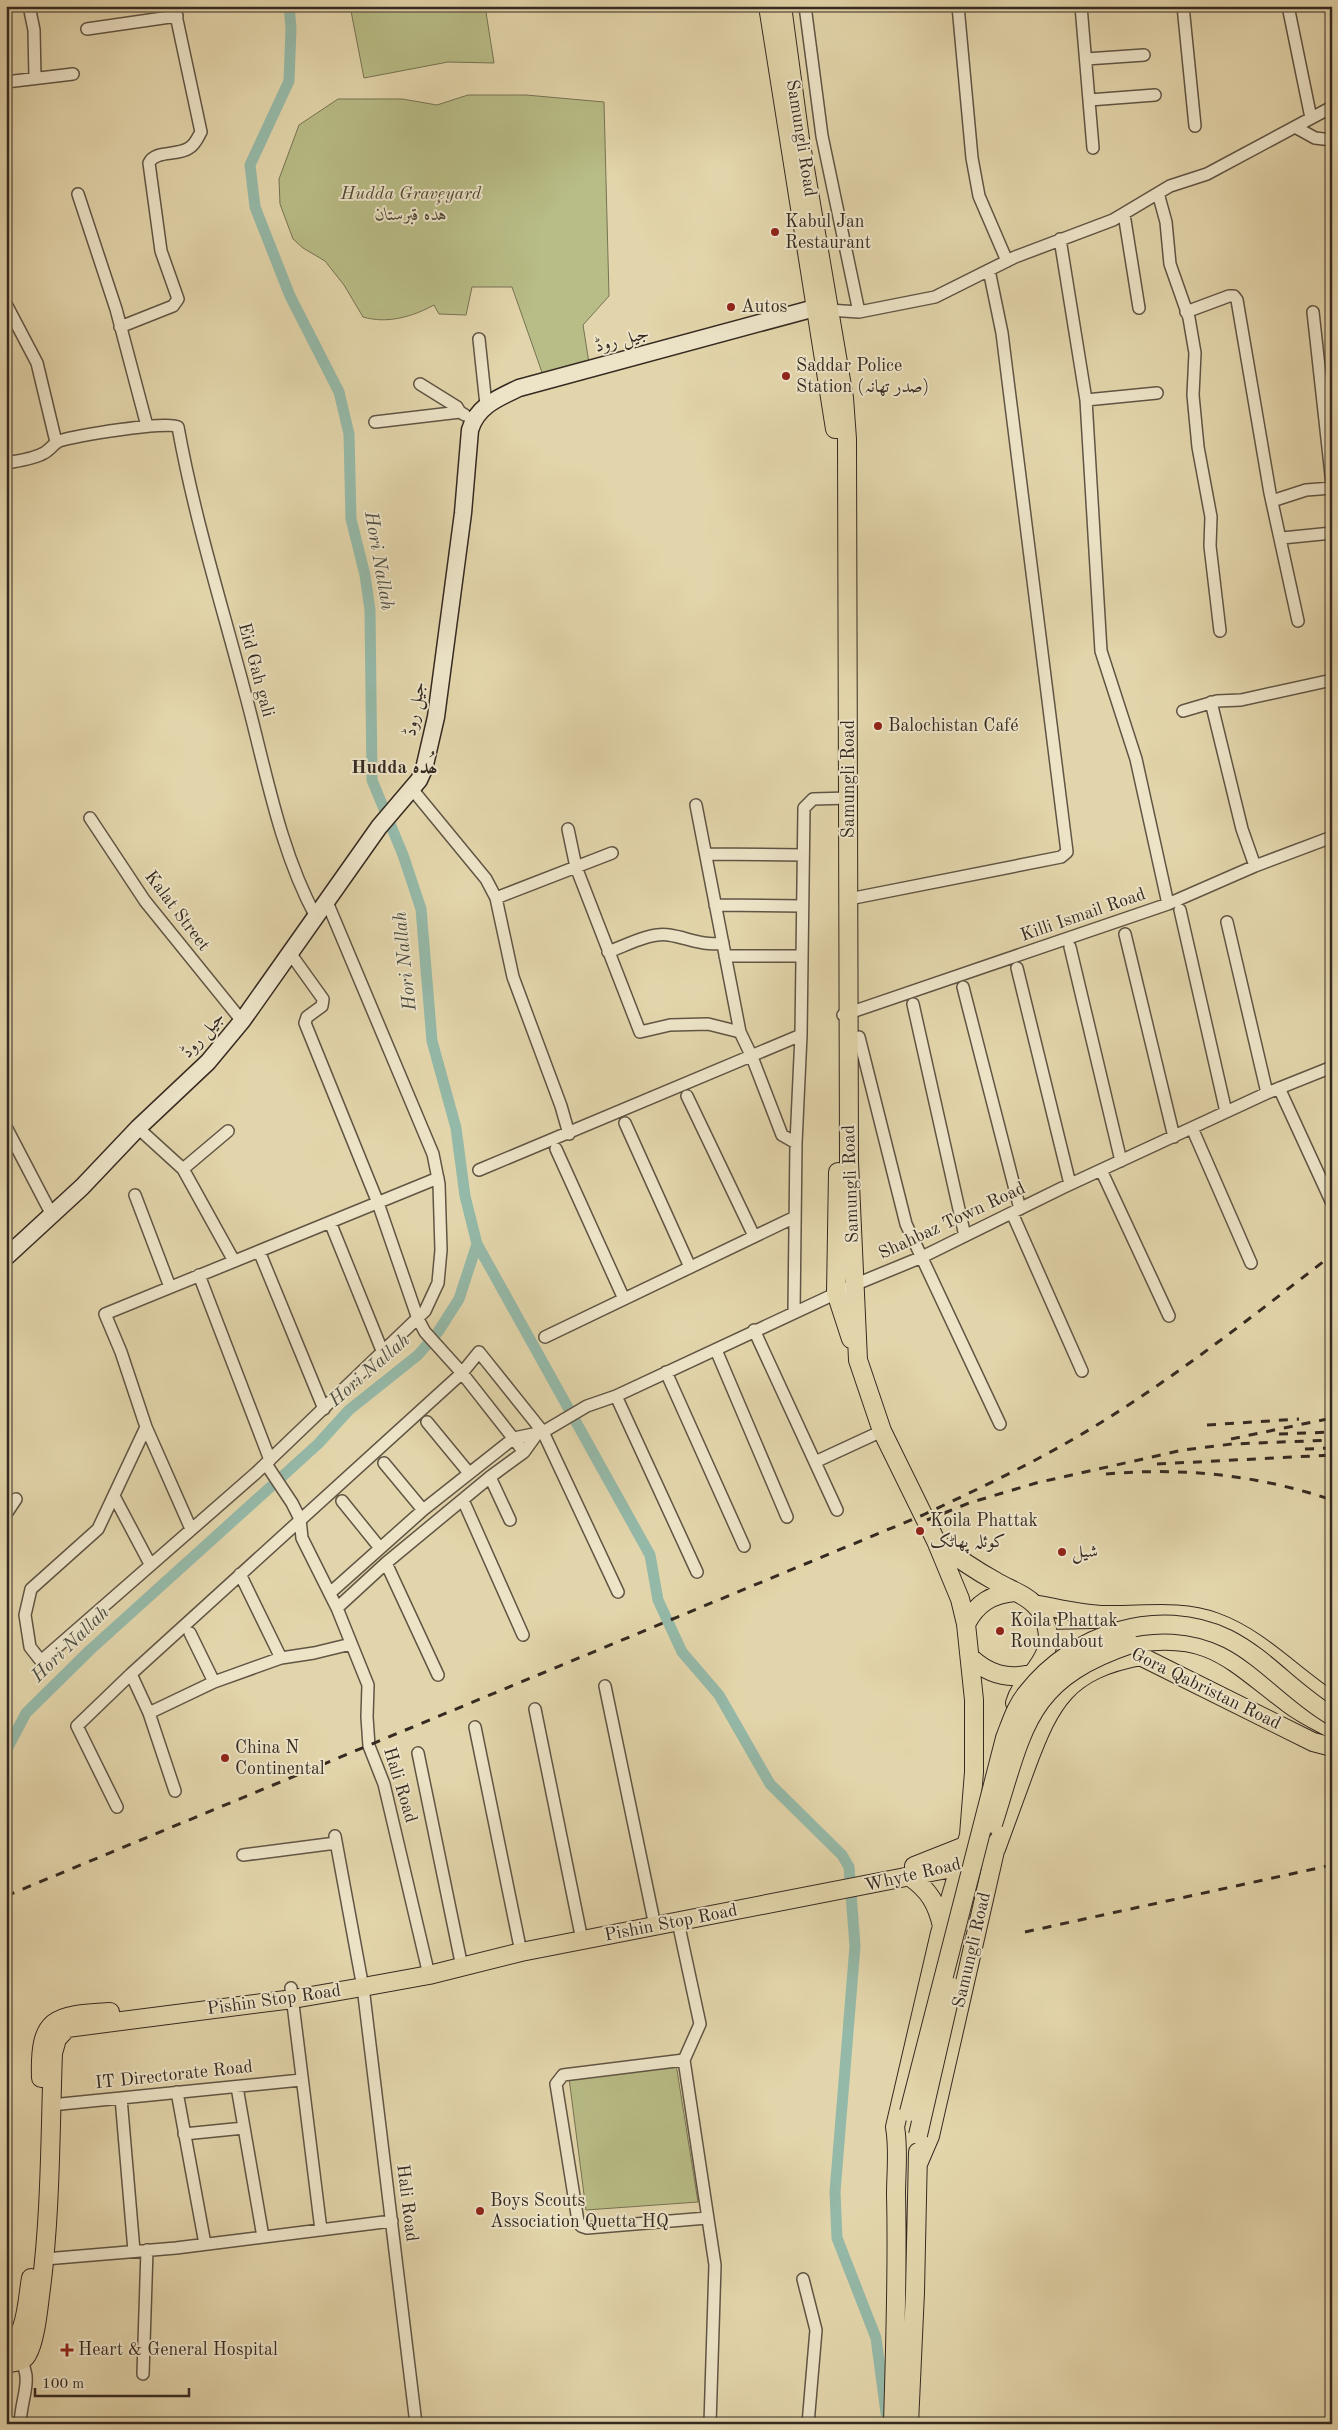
<svg xmlns="http://www.w3.org/2000/svg" width="1338" height="2430" font-family="'Old Standard TT',Amiri,serif">
  <style>
    .green { fill: #b8bc86; stroke: #767354 }
    .lines { fill: none; stroke-linecap: round; stroke-linejoin: round }
    .canal { stroke: #95b9a8; stroke-width: 11 }
    .street-casing { stroke: #605544; stroke-width: 14 }
    .secondary-casing { stroke: #352a21; stroke-width: 19 }
    .primary-casing { stroke: #352a21; stroke-width: 20 }
    .street { stroke: #ede4c8; stroke-width: 11 }
    .secondary { stroke: #ede4c8; stroke-width: 16 }
    .primary { stroke: #e3d5ab; stroke-width: 18 }
    .rail { stroke: #352a21; stroke-width: 3; stroke-dasharray: 9 9; stroke-linecap: butt }
    .primary-bridge-casing { stroke: #352a21; stroke-width: 20; stroke-linecap: butt }
    .primary-bridge { stroke: #e3d5ab; stroke-width: 18 }
    .poi-dot { fill: #8f2418; stroke: #ede4c8; stroke-width: 2 }
    .labels { text-anchor: middle; dominant-baseline: central; stroke-width: 4; stroke-linejoin: round; paint-order: stroke }
    .street-label { font-size: 18px; fill: #352a21; stroke: #ede4c8 }
    .park-label { font-size: 18px; font-style: italic; fill: #4f4735; stroke: #ede4c8 }
    .poi-label { font-size: 18px; fill: #352a21; stroke: #ede4c8; text-anchor: start }
    .water-label { font-size: 19px; font-style: italic; fill: #4d4e43; stroke: #ede4c8 }
    .neighbourhood-label { font-size: 19px; font-weight: bold; fill: #352a21; stroke: #ede4c8 }
  </style>
  <rect width="100%" height="100%" fill="#e3d5ab"/>
  <filter id="stains"><feTurbulence type="fractalNoise" baseFrequency=".004" numOctaves="4"/><feColorMatrix values="0 0 0 0 .2 0 0 0 0 .09 0 0 0 0 .02 0 0 0 .5 -.17"/></filter>
  <radialGradient id="worn" r=".72"><stop offset=".6" stop-color="#630" stop-opacity="0"/><stop offset="1" stop-color="#630" stop-opacity=".3"/></radialGradient>
  <!-- green -->
  <path class="green" d="M350,6H485L494,63L448,62L364,78Z
    M468,95H526L604,102L609,296L583,325L590,369L545,381L512,287H472L466,315L439,314L434,305C412,317 387,324 363,317L344,285L325,261L303,248L293,239L280,204L279,179L299,125L338,99H402L437,105Z
    M676,2064L698,2202L586,2210L569,2078Z"/>
  <g class="lines">
    <!-- canal -->
    <path class="canal" d="M477,1244L650,1555L658,1600L682,1652L719,1695L770,1784L842,1855L849,1867L855,1946L835,2192L837,2238L876,2338L886,2413
      M6,1751L26,1713L90,1650L318,1444L349,1410L418,1355L438,1332L459,1299L477,1244L465,1196L456,1128L432,1041L421,909L403,855L372,780L370,610L365,575L351,519L349,434L339,392L290,296L255,207L250,165L289,81L291,28L289,6"/>
    <!-- street casing -->
    <g class="street-casing">
      <path id="street" d="M29,6L34,30L35,78
        M805,6L822,136L859,312
        M958,6L972,158L979,196L1007,261
        M1081,6L1093,148
        M1183,6L1195,126
        M1288,6L1311,118
        M87,29L177,16
        M1086,59L1144,55
        M6,82L73,74
        M1089,100L1155,95
        M1295,127L1315,138L1332,140
        M1158,193L1166,222L1170,264L1189,318L1195,353L1193,395L1198,447L1211,517L1210,546L1220,631
        M78,194L116,309L147,426
        M1124,214L1139,308
        M1060,239L1086,400L1101,651L1136,759L1168,904
        M6,304L37,363L56,442
        M828,310L859,312L935,297L1015,257L1113,220L1170,186L1207,174L1332,107
        M1186,312L1229,296H1234L1237,300L1270,493L1298,621
        M1313,312L1332,484
        M120,327L173,306L178,299L161,251L149,163C155,150 178,156 189,148C195,145 198,137 201,132L174,6
        M479,339L486,405
        M420,384L457,407L460,412L465,415
        M1086,400L1157,393
        M375,422L460,412
        M6,463C17,461 34,459 44,453C50,450 53,444 59,441C75,436 169,420 178,427C194,516 221,602 244,689C265,765 278,847 316,917
        M1272,501L1306,490L1332,488
        M1282,538L1332,533
        M1211,702L1242,829L1255,866
        M1183,711L1217,701L1241,700L1332,680
        M412,789L486,879L496,898L513,977L561,1106L569,1134
        M696,805L740,1032L752,1057L782,1135L796,1143
        M90,818L145,901L242,1021
        M568,829L576,867L640,1032L670,1025L708,1024L740,1032
        M707,854L803,855
        M496,898L612,853
        M849,899L1061,857L1067,852L1002,333L989,270
        M327,902L433,1154L439,1184L441,1250L438,1283L425,1311L256,1473L41,1661L30,1647L25,1615L31,1589L98,1529L146,1427L121,1352L105,1314L438,1178
        M715,905L802,906
        M1180,910L1226,1112
        M1227,922L1267,1093
        M1125,934L1174,1137
        M1070,947L1121,1161
        M608,952C625,946 650,932 669,935C689,938 701,946 723,943
        M290,953L323,999L322,1006L307,1017L305,1023L378,1203L418,1319L425,1332L462,1373L524,1452
        M725,956H801
        M1017,968L1070,1184
        M963,987L1020,1209
        M913,1004L965,1236
        M843,1015L1168,904L1255,866L1332,837
        M859,1037L906,1224L1000,1424
        M1279,1088L1331,1201
        M687,1096L754,1236
        M625,1123L690,1267
        M6,1127L52,1215
        M138,1128L183,1169L234,1261
        M1192,1128L1251,1263
        M556,1149L624,1299
        M183,1169L228,1131
        M479,1170L801,1035
        M1101,1170L1169,1316
        M135,1195L170,1287
        M1012,1213L1082,1371
        M330,1222L383,1353
        M259,1251L324,1409
        M199,1275L270,1460
        M794,1312L796,1143L801,1035L804,808L813,799L849,798
        M754,1330L837,1510
        M545,1337L795,1217
        M716,1350L787,1517
        M666,1372L744,1546
        M616,1396L697,1572
        M427,1422L469,1473
        M146,1427L191,1529
        M815,1462L882,1431
        M384,1463L423,1510
        M266,1464L292,1503L300,1519L302,1538L337,1608L368,1685L367,1717L369,1746L384,1784L429,1975
        M490,1477L510,1520
        M114,1496L150,1564
        M463,1500L523,1635
        M342,1501L380,1548
        M6,1514L16,1499
        M386,1563L438,1675
        M240,1574L281,1658
        M330,1593L423,1510L514,1438L543,1432L587,1406L616,1396L854,1285L922,1257L1062,1188L1267,1093L1332,1067
        M337,1608L386,1563L490,1477L524,1452L537,1434
        M190,1633L214,1682
        M131,1674L149,1713L175,1791
        M605,1686L655,1926
        M535,1709L582,1940
        M149,1713L214,1682L281,1658L314,1653L351,1644
        M475,1727L521,1952
        M418,1753L462,1967
        M117,1807L77,1726L131,1674L462,1373L479,1352L543,1432L618,1592
        M335,1836L361,1977
        M243,1855L336,1843
        M678,1922L700,2024L684,2060L715,2265L710,2424
        M363,1987L416,2424
        M291,1988L321,2230
        M684,2060L563,2075L556,2084L578,2221L581,2226L587,2228L707,2218
        M237,2087L263,2237
        M177,2092L205,2244
        M121,2098L134,2251
        M51,2105L301,2080
        M184,2134L244,2128
        M45,2259L176,2248L392,2221
        M803,2279L816,2330L808,2424
        M12,2345C37,2380 22,2388 20,2424
        M143,2374L147,2250"/>
    </g>
    <!-- secondary casing -->
    <g class="secondary-casing">
      <path id="secondary" d="M6,1257L82,1187L138,1128L208,1062L242,1021L379,827L419,780L424,769L436,717L463,513L470,430C477,406 498,398 519,388L815,308L828,310"/>
    </g>
    <!-- primary casing -->
    <g class="primary-casing">
      <path id="primary" d="M768,6L835,429
        M782,6L800,139L844,398L847,439L849,1162L858,1360L882,1431L936,1541L960,1599L966,1624L974,1700V1772L969,1835L940,1933L895,2127C899,2150 896,2172 896,2195C898,2271 895,2348 893,2424
        M838,1172L836,1293L851,1339
        M938,1543C956,1557 975,1570 995,1581C1008,1589 1025,1594 1035,1605C1046,1616 1051,1635 1046,1651C1040,1670 1021,1682 1015,1703
        M1034,1604C1057,1608 1082,1615 1106,1615C1142,1616 1180,1609 1215,1622C1260,1638 1293,1676 1332,1701
        M966,1624C977,1603 992,1594 1015,1592
        M1048,1639L1094,1638L1103,1640
        M1131,1644C1210,1630 1231,1661 1289,1704C1302,1714 1317,1721 1332,1729
        M1132,1652L1313,1742L1332,1747
        M970,1657C988,1674 1007,1680 1031,1674
        M914,1866L967,1845
        M910,1877C929,1890 937,1904 942,1926
        M41,2078C39,2017 54,2015 110,2012
        M918,2164L930,2136L997,1842
        M6,2348C27,2338 27,2299 31,2278
        M6,2364C13,2362 23,2362 27,2355C35,2342 38,2312 40,2296C51,2215 50,2134 53,2053L57,2039L67,2028L293,1999L363,1987L429,1975L521,1952L962,1866L996,1849C1006,1822 1016,1795 1026,1767C1051,1700 1067,1670 1141,1656
        M909,2424L915,2292L918,2152"/>
    </g>
    <!-- street -->
    <use href="#street" class="street"/>
    <!-- secondary -->
    <use href="#secondary" class="secondary"/>
    <!-- primary -->
    <use href="#primary" class="primary"/>
    <!-- rail -->
    <path class="rail" d="M1207,1425L1299,1419
      M1279,1434L1332,1432
      M1231,1439L1332,1418
      M1305,1449L1332,1448
      M1157,1464L1332,1455
      M1106,1474C1184,1467 1258,1475 1332,1500
      M927,1520L969,1503L1036,1483L1183,1450L1232,1444L1332,1440
      M6,1896L923,1515C980,1488 1038,1461 1092,1428C1176,1377 1254,1315 1332,1255
      M1025,1932L1332,1865"/>
    <!-- primary-bridge casing -->
    <g class="primary-bridge-casing">
      <path id="primary-bridge" d="M993,1824C1024,1728 1025,1680 1131,1644
        M909,2112L1005,1738C1011,1723 1016,1706 1027,1693C1073,1634 1158,1605 1228,1639C1267,1659 1294,1694 1332,1716
        M918,2135L952,1987"/>
    </g>
    <!-- primary-bridge -->
    <use href="#primary-bridge" class="primary-bridge"/>
  </g>
  <!-- markers -->
  <g class="poi-dot">
    <circle cx="775" cy="232" r="5"/>
    <circle cx="731" cy="307" r="5"/>
    <circle cx="786" cy="376" r="5"/>
    <circle cx="878" cy="726" r="5"/>
    <circle cx="920" cy="1531" r="5"/>
    <circle cx="1062" cy="1552" r="5"/>
    <circle cx="1000" cy="1631" r="5"/>
    <circle cx="225" cy="1758" r="5"/>
    <circle cx="480" cy="2211" r="5"/>
    <path d="M64.5 2342.5h5v5h5v5h-5v5h-5v-5h-5v-5h5z"/>
  </g>
  <g class="labels">
    <!-- street labels -->
    <g class="street-label">
      <text transform="translate(801 138) rotate(81)">Samungli Road</text>
      <text transform="translate(622 340) rotate(-15)">جیل روڈ</text>
      <text transform="translate(256 670) rotate(75)">Eid Gah gali</text>
      <text transform="translate(415 709) rotate(-80)">جیل روڈ</text>
      <text transform="translate(849 779) rotate(-90)">Samungli Road</text>
      <text transform="translate(177 911) rotate(53)">Kalat Street</text>
      <text transform="translate(1083 915) rotate(-19)">Killi Ismail Road</text>
      <text transform="translate(203 1035) rotate(-48)">جیل روڈ</text>
      <text transform="translate(851 1184) rotate(-92)">Samungli Road</text>
      <text transform="translate(952 1221) rotate(-25)">Shahbaz Town Road</text>
      <text transform="translate(1206 1689) rotate(26)">Gora Qabristan Road</text>
      <text transform="translate(400 1785) rotate(73)">Hali Road</text>
      <text transform="translate(913 1875) rotate(-13)">Whyte Road</text>
      <text transform="translate(671 1923) rotate(-11)">Pishin Stop Road</text>
      <text transform="translate(972 1950) rotate(-77)">Samungli Road</text>
      <text transform="translate(274 2000) rotate(-8)">Pishin Stop Road</text>
      <text transform="translate(174 2075) rotate(-6)">IT Directorate Road</text>
      <text transform="translate(407 2203) rotate(83)">Hali Road</text>
    </g>
    <!-- park labels -->
    <g class="park-label">
      <text x="411" y="194">Hudda Graveyard<tspan x="411" dy="21">ہُدہ قبرستان</tspan></text>
    </g>
    <!-- poi labels -->
    <g class="poi-label">
      <text x="785" y="222">Kabul Jan<tspan x="785" dy="21">Restaurant</tspan></text>
      <text x="741" y="307">Autos</text>
      <text x="796" y="366">Saddar Police<tspan x="796" dy="21">Station (صدر تھانہ)</tspan></text>
      <text x="888" y="726">Balochistan Café</text>
      <text x="930" y="1521">Koila Phattak<tspan x="930" dy="21">کوئلہ پھاٹک</tspan></text>
      <text x="1072" y="1552">شیل</text>
      <text x="1010" y="1621">Koila Phattak<tspan x="1010" dy="21">Roundabout</tspan></text>
      <text x="235" y="1748">China N<tspan x="235" dy="21">Continental</tspan></text>
      <text x="490" y="2201">Boys Scouts<tspan x="490" dy="21">Association Quetta HQ</tspan></text>
      <text x="78" y="2350">Heart &amp; General Hospital</text>
    </g>
    <!-- water labels -->
    <g class="water-label">
      <text transform="translate(378 561) rotate(80)">Hori Nallah</text>
      <text transform="translate(406 961) rotate(-96)">Hori Nallah</text>
      <text transform="translate(370 1371) rotate(-41)">Hori Nallah</text>
      <text transform="translate(71 1645) rotate(-44)">Hori Nallah</text>
    </g>
    <!-- neighbourhood labels -->
    <g class="neighbourhood-label">
      <text x="394" y="768">Hudda ھُدہ</text>
    </g>
  </g>
  <!-- margin -->
  <rect width="1338" height="2430" fill="none" stroke="#e3d5ab" stroke-width="25"/>
  <rect x="8" y="8" width="1323" height="2415" fill="none" stroke="#352a21" stroke-width="2.5"/>
  <rect x="12" y="12" width="1313" height="2405" fill="none" stroke="#352a21"/>
  <!-- scale -->
  <path d="M35 2388v8h154v-8" fill="none" stroke="#352a21" stroke-width="2.5"/>
  <text x="42" y="2388" font-size="15" fill="#352a21" stroke="#ede4c8" stroke-width="4" paint-order="stroke">100 m</text>
  <rect width="100%" height="100%" filter="url(#stains)"/>
  <rect width="100%" height="100%" fill="url(#worn)"/>
</svg>
